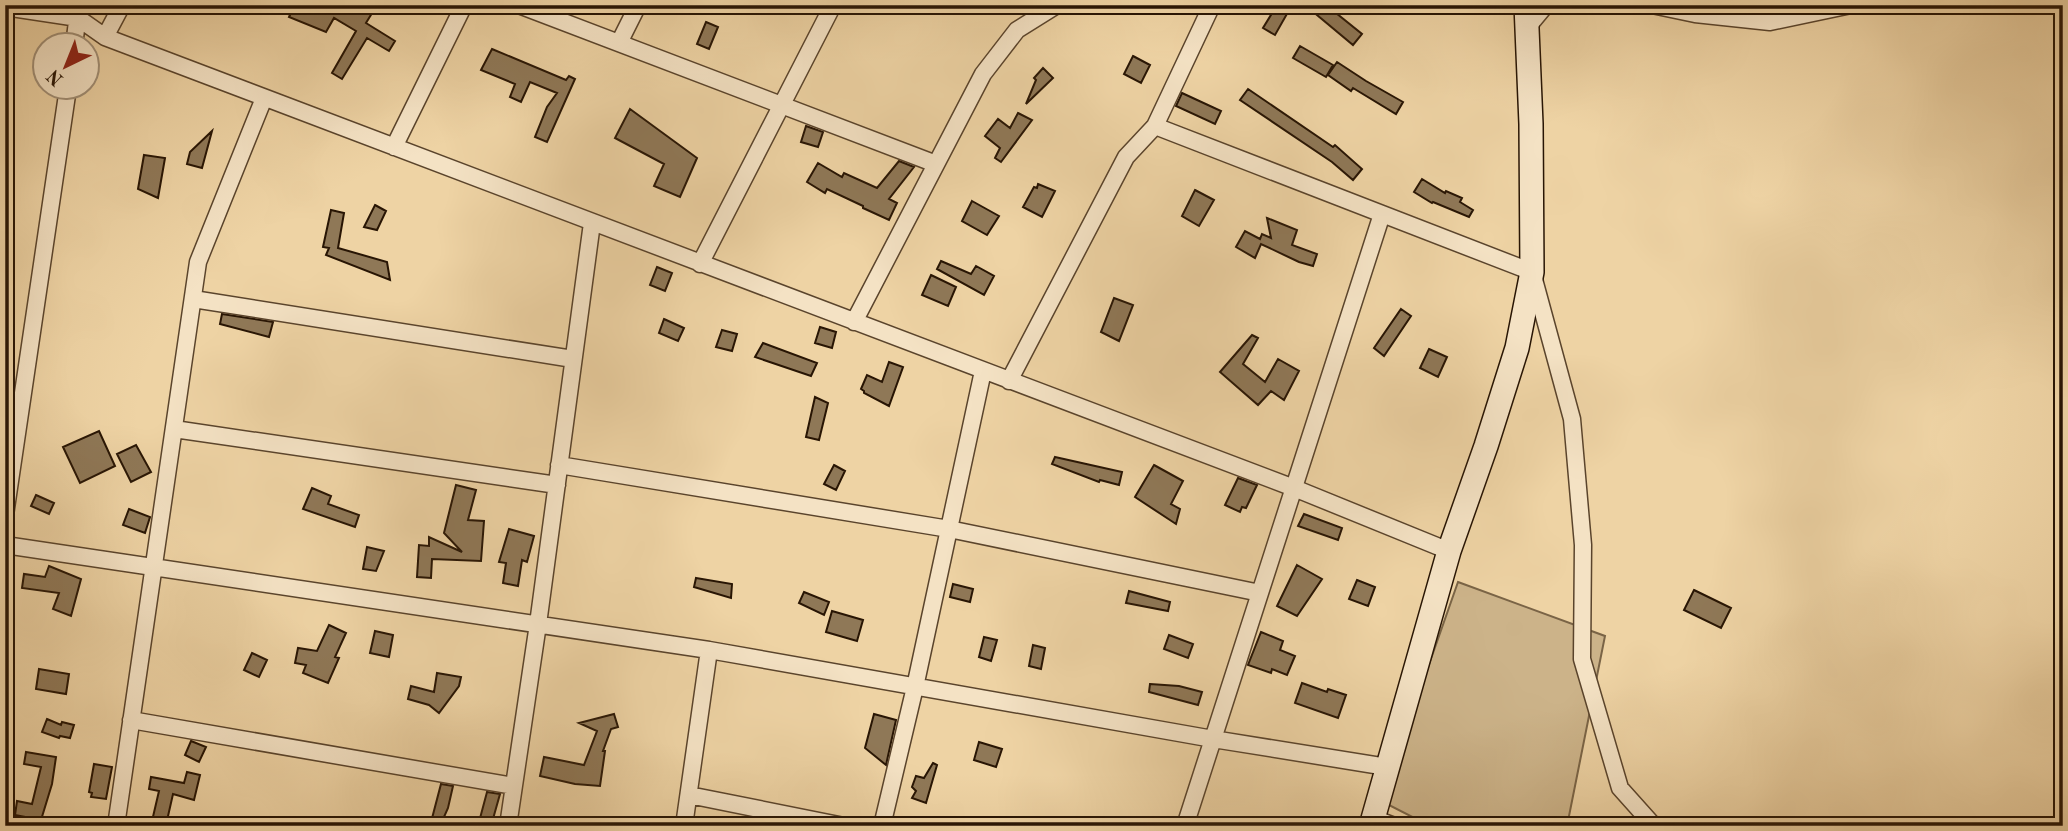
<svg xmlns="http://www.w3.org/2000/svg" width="2068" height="831" font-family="'Old Standard TT',serif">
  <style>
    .green { fill: #ccb389; stroke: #7a6446; stroke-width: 2 }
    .building { fill: #8f7857; stroke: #281504; stroke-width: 2 }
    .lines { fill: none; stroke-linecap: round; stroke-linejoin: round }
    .minor-casing { stroke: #5a442c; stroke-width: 19 }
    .secondary-casing { stroke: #281504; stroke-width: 26 }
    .minor { stroke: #f4e2c4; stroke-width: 16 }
    .secondary { stroke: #f4e2c4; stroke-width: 23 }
  </style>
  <rect width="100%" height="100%" fill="#eed3a4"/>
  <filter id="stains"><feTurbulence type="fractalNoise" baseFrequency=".00286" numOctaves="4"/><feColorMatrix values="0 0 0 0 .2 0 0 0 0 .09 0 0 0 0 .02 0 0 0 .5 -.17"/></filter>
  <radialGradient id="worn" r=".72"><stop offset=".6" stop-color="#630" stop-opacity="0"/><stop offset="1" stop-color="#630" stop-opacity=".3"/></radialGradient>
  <!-- green -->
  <path class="green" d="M1458,582L1605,636L1567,826H1430L1381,801Z"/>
  <!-- building -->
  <path class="building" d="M271,5H377L366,23L395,41L389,51L367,38L342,79L332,73L356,31L334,18L326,32L289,17L290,15Z
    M1277,5H1292L1275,35L1263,28Z
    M1305,5H1326L1362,34L1353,45Z
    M706,22L718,27L709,49L697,44Z
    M1300,46L1333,65L1326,77L1293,58Z
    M492,49L566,80L569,76L575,79L547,142L535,137L547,107L557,93L530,82L521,102L510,97L515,84L481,70Z
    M1133,56L1150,65L1141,83L1124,74Z
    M1337,62L1366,81L1403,102L1396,114L1353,88L1351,91L1328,75Z
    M1043,68L1053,78L1026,104L1036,80L1034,78Z
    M1248,89L1333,147L1335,145L1362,169L1353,180L1332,162L1240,100Z
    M1182,93L1221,111L1215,124L1176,106Z
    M630,109L697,158L680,197L654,186L664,164L615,138Z
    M1018,113L1032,120L1001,162L995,158L1000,148L985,136L998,119L1010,128Z
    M806,126L823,132L818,147L801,142Z
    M212,131L202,168L187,164L190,152Z
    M144,155L165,158L158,198L138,189Z
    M899,161L914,167L889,199L897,203L889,220L863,208V206L827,189L825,193L807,182L818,163L842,177L844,173L877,188Z
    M1422,179L1445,193L1446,191L1462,198L1460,202L1473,210L1469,217L1433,202L1432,203L1414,192Z
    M1038,184L1055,191L1042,217L1023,207L1034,187L1037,188Z
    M1195,190L1214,200L1199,226L1182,216Z
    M972,201L999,216L987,235L962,221Z
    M375,205L386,211L377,230L364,227Z
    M331,210L344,213L338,248L387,262L390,280L326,255L329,248L323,247Z
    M1267,218L1297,230L1292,245L1317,254L1313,266L1299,262L1261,244L1255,258L1236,247L1245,231L1260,239L1262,234L1271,238Z
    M941,261L971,274L976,266L994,276L984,295L937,269Z
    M657,267L672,273L665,291L650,285Z
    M931,275L956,287L948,306L922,295Z
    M1114,298L1133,305L1119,341L1101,332Z
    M1401,309L1411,316L1384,356L1374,348Z
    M222,314L273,322L269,337L220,324Z
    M664,319L684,328L678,341L659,333Z
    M820,327L836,332L832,348L815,343Z
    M722,330L737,334L732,351L716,347Z
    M1252,335L1258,338L1243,364L1265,382L1278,359L1299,371L1284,400L1271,391L1258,405L1220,372Z
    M763,343L817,363L811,376L755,357Z
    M1429,349L1447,357L1438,377L1420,368Z
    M889,362L903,367L889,406L864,393V391L861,389L867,375L882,382Z
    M815,397L828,403L819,440L806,437Z
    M99,431L115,466L80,483L63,447Z
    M136,445L151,472L131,482L117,454Z
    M1055,457L1122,472L1119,485L1100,480L1099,482L1052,464Z
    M834,465L845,471L836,490L824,484Z
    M1154,465L1183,481L1171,504L1180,509L1176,524L1135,497Z
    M1238,478L1257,485L1246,508L1242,507L1240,512L1225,505Z
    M456,485L476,490L468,520L484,521L481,561L432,559L431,578L417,577L419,545L429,546V537L462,552L444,533Z
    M312,488L331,496L328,504L359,515L355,527L303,509Z
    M36,495L54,503L49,514L31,506Z
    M129,509L150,517L145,533L123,525Z
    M1304,514L1342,528L1338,540L1298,526Z
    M509,529L534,536L527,562L522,560L518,586L503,583L506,563L499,562Z
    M367,547L384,551L376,571L363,569Z
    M1297,565L1322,579L1297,616L1277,606Z
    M49,566L81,579L71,616L53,609L59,593L22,588L24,574L45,577Z
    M696,578L732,584L731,598L694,587Z
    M1357,580L1375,587L1368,606L1349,599Z
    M953,584L973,589L970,602L950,597Z
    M1694,590L1731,608L1721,628L1684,610Z
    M1129,591L1170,602L1168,611L1126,603Z
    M804,592L829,602L824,615L799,603Z
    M832,611L863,620L857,641L826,632Z
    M329,625L346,633L335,657L339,658L328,683L303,673L306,665L295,663L298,648L317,651Z
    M375,631L393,635L389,657L370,653Z
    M1261,632L1283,641L1280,650L1295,656L1287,675L1272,669L1271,673L1248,665Z
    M1169,635L1193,644L1188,658L1164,649Z
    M984,637L997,640L991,661L979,657Z
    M1033,645L1045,648L1041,669L1029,666Z
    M252,653L267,660L259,677L244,670Z
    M39,669L69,674L66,694L36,689Z
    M437,673L461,677L459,686L439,713L429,705L408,699L411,686L434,692Z
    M1302,683L1327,692L1328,689L1346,695L1338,718L1295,703Z
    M1150,684L1179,686L1202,692L1198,705L1149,692Z
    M614,714L618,727L611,729L603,751H605L600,786L575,784L540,776L544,757L584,765L597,731L579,723Z
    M874,714L896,720L886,765L865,748Z
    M47,719L61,725L62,722L74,725L70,738L60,736L59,738L42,732Z
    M191,741L206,747L199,762L185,755Z
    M979,742L1002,749L996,767L974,760Z
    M26,752L56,757L52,784L41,820L15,815L17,801L32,804L41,767L24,764Z
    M933,763L937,765L926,803L912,798L916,791L912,787L916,776L924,778Z
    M94,764L112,767L106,799L91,797L92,793L89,792Z
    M187,772L200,775L194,800L173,794L166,825L152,821L159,791L149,789L151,777L184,783Z
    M441,784L453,786L448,808L440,826H430Z
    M487,792L500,794L491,826L479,822Z"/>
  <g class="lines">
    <!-- minor casing -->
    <g class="minor-casing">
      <path id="minor" d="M519,5L936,164
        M1652,5L1695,14L1770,22L1851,5
        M5,7L78,18L105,37L1294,488L1449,551
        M1526,29L1546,5
        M105,37L122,5
        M619,43L638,5
        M74,46L79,5
        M1155,126L1532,272L1572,419L1583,545L1582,659L1620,788L1654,826
        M394,147L464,5
        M700,264L833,5
        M193,299L573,359
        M854,322L983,74L1017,30L1057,5
        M1009,381L1126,157L1155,126L1212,5
        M174,429L557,485
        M559,465L949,529L1260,593
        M5,515L68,88
        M5,545L709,650L1213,739L1387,767
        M131,720L513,786
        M689,795L844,826
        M1373,818L1394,826
        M116,826L198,262L264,98
        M508,826L538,624L592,223
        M684,826L709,650
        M882,826L915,687L983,371
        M1185,826L1382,214"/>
    </g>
    <!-- secondary casing -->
    <g class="secondary-casing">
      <path id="secondary" d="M1371,826L1449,551L1486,446L1517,348L1532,272L1531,124L1526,5"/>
    </g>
    <!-- minor -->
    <use href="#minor" class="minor"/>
    <!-- secondary -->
    <use href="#secondary" class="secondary"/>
  </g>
  <!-- margin -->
  <rect width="2068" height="831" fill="none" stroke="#eed3a4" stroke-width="28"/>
  <rect x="7" y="7" width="2054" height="817" fill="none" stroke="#281504" stroke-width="3.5"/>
  <rect x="14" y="14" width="2040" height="803" fill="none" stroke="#281504" stroke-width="2"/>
  <!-- north arrow -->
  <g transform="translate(66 66) rotate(223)"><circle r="33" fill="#f4e2c4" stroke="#a29077" stroke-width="2"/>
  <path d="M0-5L12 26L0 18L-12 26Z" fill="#8f2418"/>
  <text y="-10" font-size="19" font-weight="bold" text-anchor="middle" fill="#281504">N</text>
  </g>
  <rect width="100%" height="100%" filter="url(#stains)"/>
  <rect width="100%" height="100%" fill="url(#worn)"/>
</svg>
